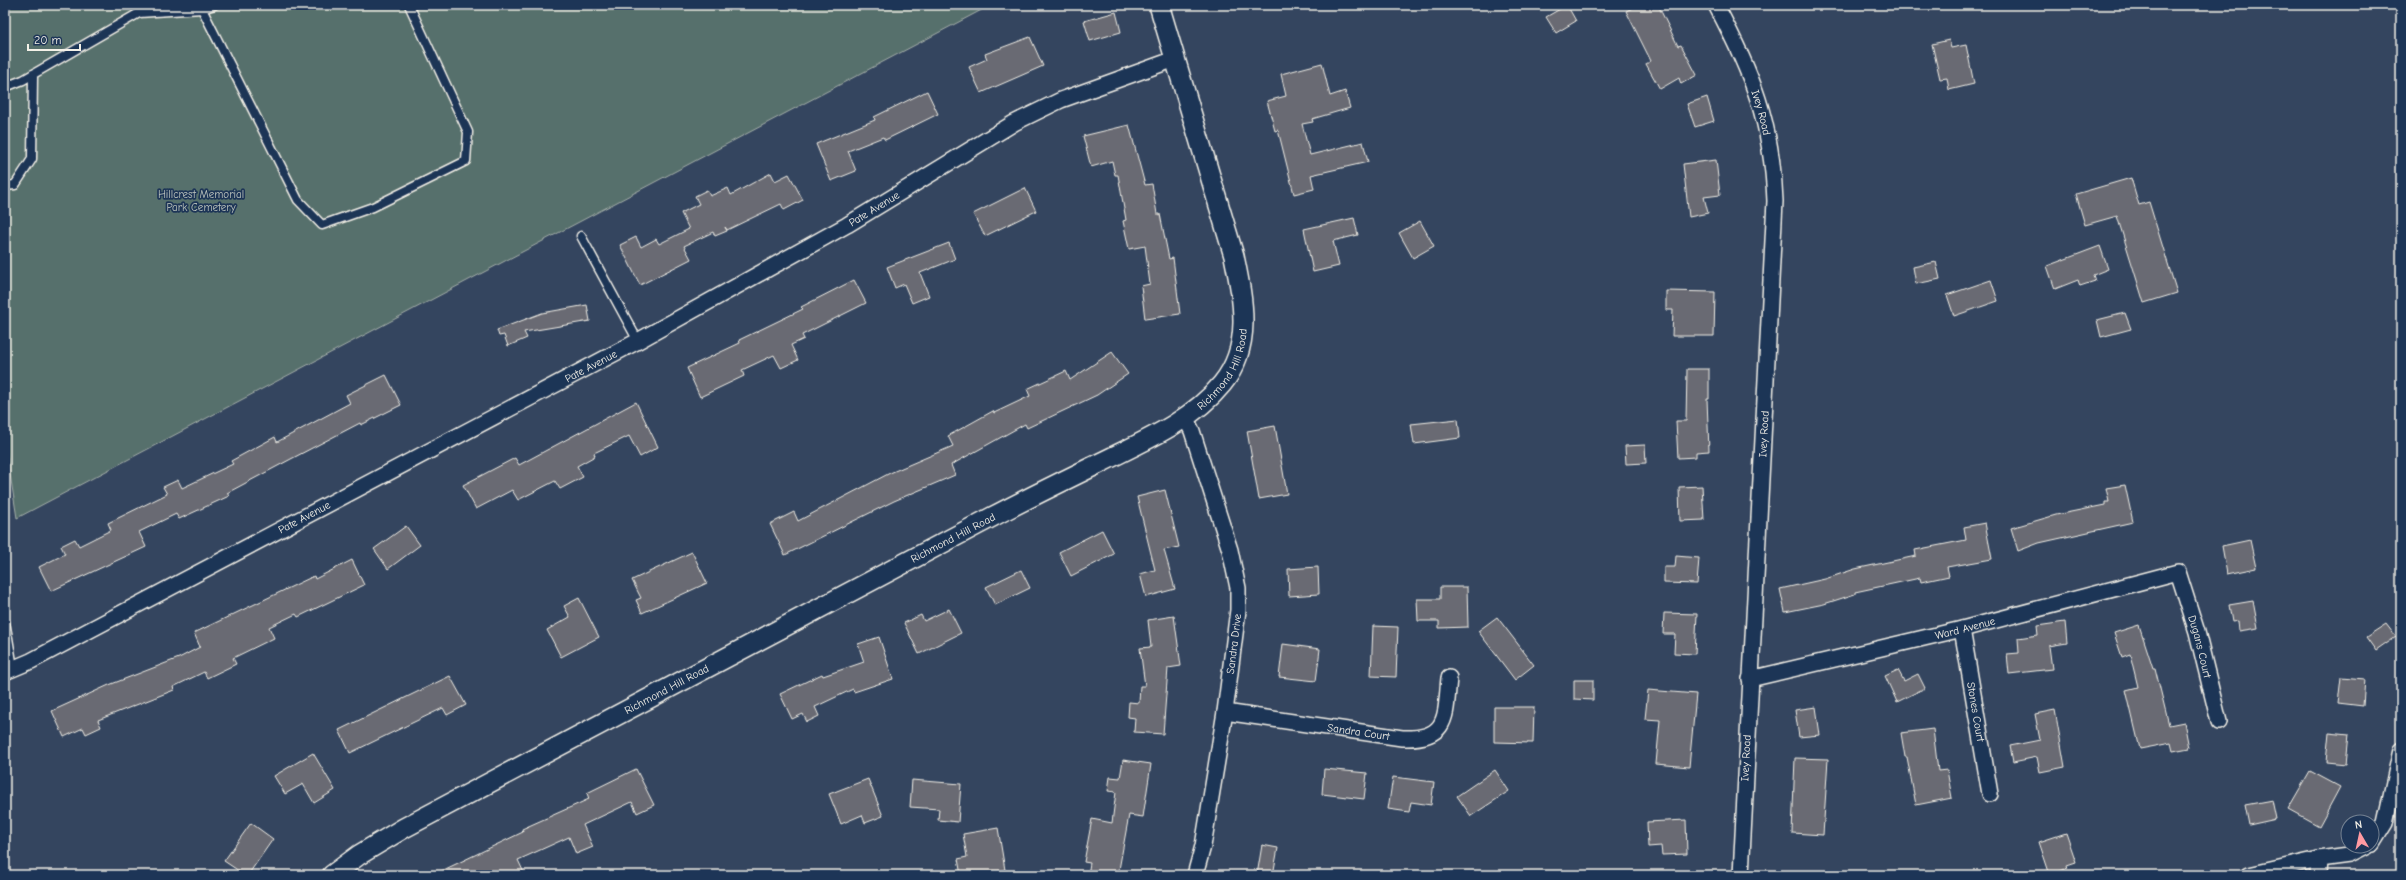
<svg xmlns="http://www.w3.org/2000/svg" width="2406" height="880" font-family="'Comic Neue',sans-serif">
  <style>
    .green { fill: #576f6c; stroke: #a6b0aa }
    .building { fill: #696a73; stroke: #f4f1e8 }
    .lines { fill: none; stroke-linecap: round; stroke-linejoin: round }
    .service-casing { stroke: #f4f1e8; stroke-width: 11 }
    .minor-casing { stroke: #f4f1e8; stroke-width: 18 }
    .tertiary-casing { stroke: #f4f1e8; stroke-width: 22 }
    .service { stroke: #1d3557; stroke-width: 8 }
    .minor { stroke: #1d3557; stroke-width: 15 }
    .tertiary { stroke: #1d3557; stroke-width: 19 }
    .labels { text-anchor: middle; dominant-baseline: central; stroke-width: 3.5; stroke-linejoin: round; paint-order: stroke }
    .street-label { font-size: 11px; fill: #f4f1e8; stroke: #1d3557 }
    .park-label { font-size: 11px; fill: #bdc4bd; stroke: #1d3557 }
  </style>
  <rect width="100%" height="100%" fill="#34455f"/>
  <filter id="ink" filterUnits="userSpaceOnUse"><feTurbulence type="fractalNoise" baseFrequency=".025" numOctaves="2"/><feDisplacementMap in="SourceGraphic" scale="8" xChannelSelector="R" yChannelSelector="G"/><feConvolveMatrix kernelMatrix="1 2 1 2 8 2 1 2 1" color-interpolation-filters="sRGB"/></filter>
  <g filter="url(#ink)">
    <!-- green -->
    <path class="green" d="M5,5H991L17,518L5,442Z"/>
    <!-- building -->
    <path class="building" d="M1567,5L1576,21L1556,33L1546,17Z
      M1639,5H1658L1678,46L1681,45L1697,75L1681,84L1679,78L1660,89L1646,64L1651,61L1626,11Z
      M1116,12L1121,32L1090,41L1084,21Z
      M1030,37L1043,66L981,93L969,67L987,59L985,54Z
      M1949,40L1951,48L1966,45L1974,84L1949,90L1947,78L1940,79L1932,44Z
      M1322,63L1330,96L1345,91L1350,108L1312,119L1313,122L1302,124L1310,155L1363,142L1368,162L1311,175L1314,189L1294,194L1278,130L1275,131L1267,101L1286,96L1281,74Z
      M927,91L938,114L885,140L883,137L848,151L856,171L831,181L816,144L875,120L874,117Z
      M1707,97L1714,121L1695,127L1687,104Z
      M1129,125L1145,185L1152,184L1157,214H1160L1169,259L1173,258L1180,314L1145,319L1141,286L1150,284L1145,246L1129,249L1123,221L1126,220L1118,175H1115L1112,161L1091,167L1083,136Z
      M1716,160L1720,195L1704,197L1708,213L1689,217L1683,164Z
      M771,173L775,181L789,174L803,200L784,210L781,204L727,230L725,227L727,231L715,236L713,232L684,246L691,259L640,285L620,245L636,237L641,247L656,239L659,244L689,229L681,213L699,204L695,196L707,190L710,196L728,188L731,195Z
      M2131,178L2139,205L2149,202L2177,293L2144,303L2117,216L2085,225L2076,194Z
      M1025,188L1036,211L985,236L973,214Z
      M1354,218L1358,235L1333,241L1339,266L1313,272L1304,229Z
      M1420,221L1434,246L1413,258L1399,233Z
      M949,243L955,259L920,273L929,296L912,303L904,284L895,288L887,267Z
      M2100,246L2108,269L2093,275L2095,281L2080,286L2078,280L2055,289L2047,266Z
      M1936,262L1940,279L1916,284L1913,267Z
      M854,280L866,303L802,335L804,339L791,345L798,360L781,368L774,355L742,370L744,376L700,397L687,368L740,343L739,340L803,309L801,307Z
      M1991,280L1998,301L1954,316L1947,295Z
      M1666,291L1715,292L1714,336H1672L1673,310H1666Z
      M587,305L590,321L524,332L527,338L508,346L504,335L499,336L497,330L542,313Z
      M2125,313L2131,329L2101,337L2097,320Z
      M1112,352L1128,374L1097,395L1027,428L1025,424L951,465L955,475L894,501L785,555L770,524L794,512L798,521L890,473L953,446L948,436L993,411L994,413L1030,396L1027,389L1066,371L1070,380Z
      M1687,369H1709V399H1707L1709,451L1696,452V457L1678,458L1676,421H1686Z
      M386,375L401,405L361,425L360,423L291,459L227,493L229,496L179,519L176,514L139,532L146,547L51,591L39,567L65,554L61,546L75,539L79,546L111,530L108,523L167,494L163,487L178,480L182,488L233,464L231,461L275,437L277,442L350,403L346,395Z
      M636,402L658,447L640,457L629,436L594,453L595,456L577,466L583,477L560,489L555,481L518,500L512,490L476,509L463,485L515,458L519,465Z
      M1458,419L1460,438L1414,444L1411,424Z
      M1275,426L1287,494L1259,499L1247,431Z
      M1645,445L1646,463L1626,464L1625,446Z
      M2125,485L2133,522L2039,543L2018,551L2011,528L2056,515L2105,505V502H2109L2106,488Z
      M1702,486L1704,520L1680,521L1679,487Z
      M1165,490L1179,547L1164,550L1175,589L1146,597L1140,574L1155,570L1137,497Z
      M1985,523L1992,559L1947,567L1949,576L1921,582L1920,578L1855,592V594L1824,604L1785,612L1780,589L1825,579L1855,569L1916,556L1915,550L1966,540L1964,527Z
      M406,526L420,545L388,569L374,549Z
      M1102,530L1114,554L1071,576L1059,552Z
      M2250,540L2256,568L2227,574L2222,546Z
      M692,552L707,583L642,613L636,600L641,598L632,580Z
      M1676,556L1699,558L1697,584L1664,583V567H1675Z
      M352,560L364,585L298,617L296,614L269,627L274,638L233,658L236,664L207,678L204,672L173,687L174,690L98,720L101,727L86,734L83,728L64,737L52,711L109,685L179,658L200,647L194,633L314,576L315,579Z
      M1318,567L1319,594L1289,596L1288,569Z
      M1021,570L1030,588L995,605L986,587Z
      M1440,587H1467L1468,627L1439,628V621H1418L1417,599H1440Z
      M579,598L599,637L561,657L547,630L570,617L564,606Z
      M2253,601L2258,628L2239,631L2238,621L2232,622L2229,605Z
      M949,609L961,633L919,654L904,623L921,615L924,621Z
      M1664,613L1697,614L1695,654L1674,653L1675,634H1663Z
      M1174,616L1181,666L1168,668L1163,734L1134,732L1135,718L1128,717L1129,702L1139,703L1140,686H1145L1140,648L1151,647L1148,620Z
      M1497,617L1534,665L1515,680L1478,631Z
      M2065,622L2067,643L2049,646L2052,669L2009,674L2007,654L2019,653L2018,638L2038,635L2037,626Z
      M2386,624L2396,637L2376,651L2366,637Z
      M2139,625L2153,668H2155L2169,725L2184,722L2189,748L2173,751L2171,743L2140,749L2126,690L2138,687L2130,654L2122,657L2114,633Z
      M1373,626L1398,627L1396,677L1371,676Z
      M879,637L893,679L854,692L853,689L815,707L819,716L807,722L803,714L792,719L780,694L822,674L823,676L864,662L858,644Z
      M1283,644L1320,649L1316,681L1279,677Z
      M1898,670L1904,681L1918,674L1925,688L1897,702L1885,676Z
      M450,676L466,705L447,715L443,708L350,753L339,730Z
      M2341,677L2365,679L2363,706L2338,703Z
      M1574,680H1593V700L1574,699Z
      M1648,690L1696,694L1689,767L1656,764L1660,720L1645,719Z
      M1494,707H1534L1533,743L1494,742Z
      M1816,707L1820,735L1799,737L1795,710Z
      M2055,710L2065,767L2040,772L2037,757L2013,762L2010,746L2040,740L2035,714Z
      M1933,729L1938,771L1947,770L1952,798L1916,805L1907,757H1905L1901,733Z
      M2329,732L2349,734L2346,764L2326,762Z
      M313,753L335,790L314,803L303,784L285,794L274,776Z
      M1795,758L1828,759L1823,835L1792,833Z
      M1123,760L1151,764L1143,817L1129,815L1118,875H1088L1090,863L1084,862L1092,819L1112,823L1116,792L1108,791L1110,777L1120,778Z
      M636,769L654,805L637,813L632,802L583,825L593,847L576,854L569,837L518,860L525,875H433L523,832L522,829L589,799L587,793Z
      M1324,769L1367,773L1364,799L1322,794Z
      M1495,770L1509,791L1471,816L1457,796Z
      M2310,771L2340,787L2319,826L2288,809Z
      M1393,777L1434,782L1431,805L1411,802L1409,812L1388,809Z
      M868,779L883,816L865,823L862,815L841,824L829,794Z
      M912,780L961,784L958,822L938,820L939,809L910,807Z
      M2272,800L2276,819L2249,825L2245,805Z
      M1686,820L1687,854L1662,855L1661,846L1648,847L1647,822Z
      M251,823L273,839L248,875H245L224,861Z
      M998,828L1005,870L978,875H961L958,859L967,857L963,834Z
      M2066,833L2076,862L2067,865L2068,868L2050,875L2039,842Z
      M1262,845L1278,848L1273,875H1257Z"/>
    <g class="lines">
      <!-- service casing -->
      <g class="service-casing">
        <path id="service" d="M202,9L298,200L322,225L373,207L466,161L468,132L409,5
          M5,87L23,80L139,13L202,9L214,5
          M5,186L15,185L32,159L33,74
          M581,236L638,341
          M5,622L8,638L5,639
          M8,638L13,668"/>
      </g>
      <!-- minor casing -->
      <g class="minor-casing">
        <g id="minor">
          <path id="s1" d="M1716,5C1752,73 1772,122 1775,201L1741,875"/>
          <path d="M1185,417L1192,431L1230,550L1238,588V610L1225,712L1203,846L1195,875"/>
          <path id="s2" d="M1962,629L1990,794"/>
          <path id="s3" d="M5,672L31,661L638,341L847,225L1014,123L1061,100L1175,59"/>
          <path id="s4" d="M1750,679L1962,629L2178,572L2197,632L2219,722"/>
          <path id="s5" d="M1225,712L1402,738C1450,740 1445,715 1449,678"/>
          <path d="M2372,844L2385,823L2401,750"/>
          <path d="M2249,875L2319,859L2349,855L2367,846"/>
          <path d="M2318,875L2319,859"/>
        </g>
      </g>
      <!-- tertiary casing -->
      <g class="tertiary-casing">
        <g id="tertiary">
          <path id="s6" d="M332,875L359,855L404,828C600,725 795,620 992,517C1028,498 1065,480 1102,462C1144,441 1192,421 1222,384C1253,346 1243,300 1234,256L1159,5"/>
        </g>
      </g>
      <!-- service -->
      <use href="#service" class="service"/>
      <!-- minor -->
      <use href="#minor" class="minor"/>
      <!-- tertiary -->
      <use href="#tertiary" class="tertiary"/>
    </g>
  </g>
  <g class="labels">
    <!-- street labels -->
    <g class="street-label">
      <text stroke="none"><textPath href="#s1" startOffset="117">Ivey Road</textPath></text>
      <text stroke="none"><textPath href="#s3" startOffset="985">Pate Avenue</textPath></text>
      <text stroke="none"><textPath href="#s3" startOffset="661">Pate Avenue</textPath></text>
      <text stroke="none"><textPath href="#s6" startOffset="1032">Richmond Hill Road</textPath></text>
      <text transform="translate(1764 434) rotate(-87)">Ivey Road</text>
      <text stroke="none"><textPath href="#s3" startOffset="337">Pate Avenue</textPath></text>
      <text stroke="none"><textPath href="#s6" startOffset="707">Richmond Hill Road</textPath></text>
      <text stroke="none"><textPath href="#s4" startOffset="221">Ward Avenue</textPath></text>
      <text transform="translate(1234 644) rotate(-83)">Sandra Drive</text>
      <text stroke="none"><textPath href="#s4" startOffset="519">Dugans Court</textPath></text>
      <text stroke="none"><textPath href="#s6" startOffset="383">Richmond Hill Road</textPath></text>
      <text stroke="none"><textPath href="#s2" startOffset="84">Stones Court</textPath></text>
      <text stroke="none"><textPath href="#s5" startOffset="135">Sandra Court</textPath></text>
      <text transform="translate(1746 758) rotate(-87)">Ivey Road</text>
    </g>
    <!-- park labels -->
    <g class="park-label">
      <text x="201" y="194">Hillcrest Memorial<tspan x="201" dy="13">Park Cemetery</tspan></text>
    </g>
  </g>
  <!-- margin -->
  <rect width="2406" height="880" fill="none" stroke="#1d3557" stroke-width="20"/>
  <rect x="10" y="10" width="2386" height="860" fill="none" stroke="#f4f1e8" stroke-width="1.5" filter="url(#ink)"/>
  <!-- north arrow -->
  <g transform="translate(2360 834) rotate(351)"><circle r="19" fill="#1d3557" stroke="#738091"/>
  <path d="M0-3L7 15L0 10L-7 15Z" fill="#ff9aa2"/>
  <text y="-6" font-size="11" font-weight="bold" text-anchor="middle" fill="#f4f1e8">N</text>
  </g>
  <!-- scale -->
  <path d="M28 44v6h52v-6" fill="none" stroke="#f4f1e8" stroke-width="2"/>
  <text x="34" y="44" font-size="12" fill="#f4f1e8" stroke="#1d3557" stroke-width="3" paint-order="stroke">20 m</text>
</svg>
